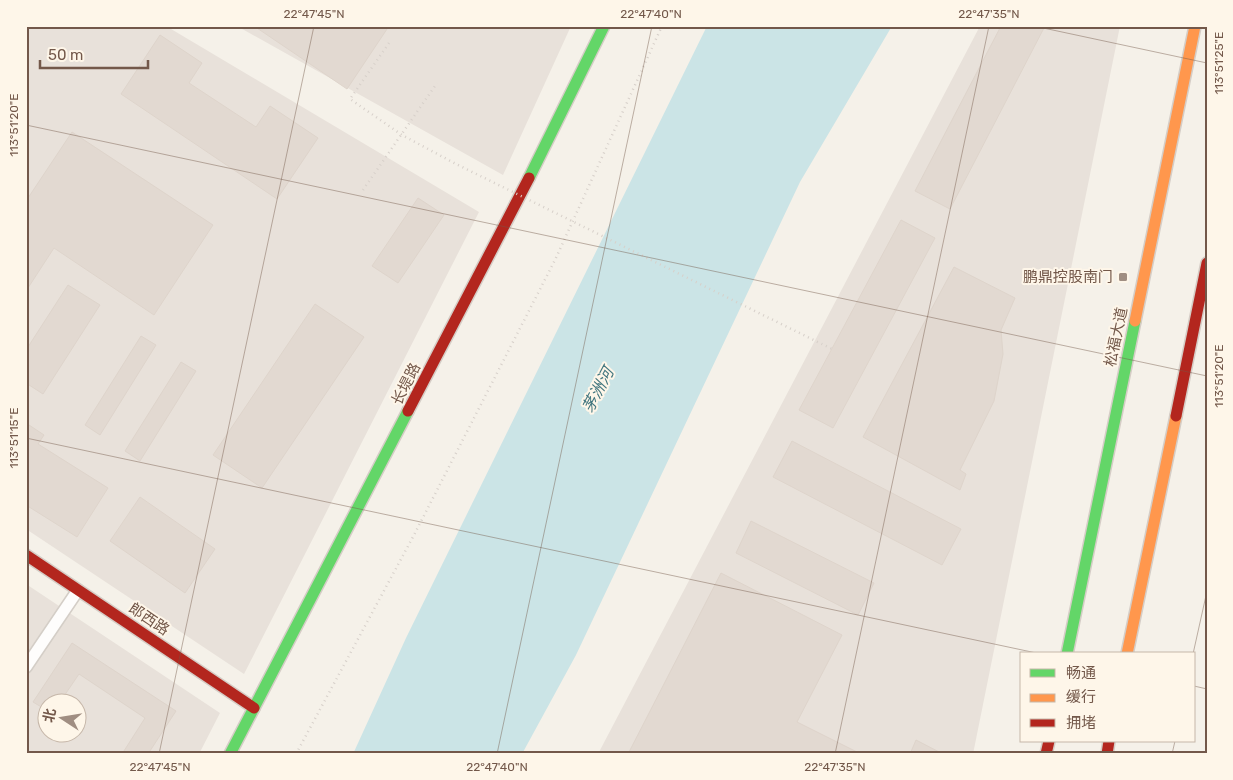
<svg xmlns="http://www.w3.org/2000/svg" width="1233" height="780" font-family="Rubik,'Noto Sans SC',sans-serif">
  <style>
    .industrial { fill: #e8e1da; fill-rule: evenodd }
    .water { fill: #cbe4e6 }
    .building { fill: #e2d9d1; stroke: #ded4cb }
    .lines { fill: none; stroke-linecap: round; stroke-linejoin: round }
    .street-casing { stroke: #d4cec7; stroke-width: 14 }
    .fast-casing { stroke: #d5cdc6; stroke-width: 14 }
    .slow-casing { stroke: #d5cdc6; stroke-width: 14 }
    .jam-casing { stroke: #d5cdc6; stroke-width: 14 }
    .path { stroke: #d7d0ca; stroke-width: 2.5; stroke-dasharray: 1 4; stroke-linecap: butt }
    .street { stroke: #fefdfc; stroke-width: 11 }
    .fast { stroke: #63d668; stroke-width: 11 }
    .slow { stroke: #ff974d; stroke-width: 11 }
    .jam { stroke: #b3261e; stroke-width: 11 }
    .path-bridge { stroke: #d7d0ca; stroke-width: 2.5; stroke-dasharray: 1 4; stroke-linecap: butt }
    .ticks { fill: none; stroke: #73584a; stroke-width: 1; stroke-opacity: 0.45 }
    .poi-dot { fill: #a08e82; stroke: #fef6e9; stroke-width: 2 }
    .labels { text-anchor: middle; dominant-baseline: central; stroke-width: 4; stroke-linejoin: round; paint-order: stroke }
    .poi-label { font-size: 15px; fill: #73584a; stroke: #fef6e9; text-anchor: end }
    .street-label { font-size: 15px; fill: #73584a; stroke: #fef6e9 }
    .water-label { font-size: 16px; font-style: italic; fill: #42767f; stroke: #fef6e9 }
    .neatline { fill: none; stroke: #73584a; stroke-width: 2 }
    .ticks-label { font-size: 12px; text-anchor: middle; fill: #73584a }
  </style>
  <rect width="100%" height="100%" fill="#f5f1e9"/>
  <!-- industrial -->
  <path class="industrial" d="M26,26H166L479,212L244,674L26,529Z
    M237,26H571L503,175Z
    M980,26H1120L973,754H598Z
    M26,584L220,713L199,754H26ZM48,702H78V732H48Z"/>
  <!-- water -->
  <path class="water" d="M707,26H892L800,182L576,655L522,754H353L406,638Z"/>
  <!-- building -->
  <path class="building" d="M254,26H389L347,89Z
    M1001,26H1045L950,209L915,191Z
    M160,35L202,63L189,83L256,127L270,106L318,138L277,199L121,94Z
    M72,132L213,225L154,315L54,248L26,291V201Z
    M418,198L444,215L398,283L372,266Z
    M901,220L935,238L833,428L799,410Z
    M954,267L1015,298L1001,330L1003,354L994,401L960,470L966,474L960,490L863,437Z
    M68,285L100,305L43,394L26,383V350Z
    M315,304L364,337L262,488L213,455Z
    M141,336L156,345L100,435L85,425Z
    M181,362L196,371L140,461L125,451Z
    M26,423L44,435L38,444L108,488L77,537L26,505Z
    M792,441L961,529L942,565L773,477Z
    M140,497L215,549L185,593L110,541Z
    M751,521L874,583L858,615L736,553Z
    M721,573L842,635L797,722L861,754H628Z
    M72,643L176,711L148,754H122L145,718L79,674L60,702H48V711L33,702Z
    M916,740L943,754H910Z"/>
  <g class="lines">
    <!-- street casing -->
    <g class="street-casing">
      <path id="street" d="M26,667L78,590"/>
    </g>
    <!-- fast casing -->
    <g class="fast-casing">
      <path id="fast" d="M529,178L604,26
        M1067,654L1135,321
        M230,754L408,411"/>
    </g>
    <!-- slow casing -->
    <g class="slow-casing">
      <path id="slow" d="M1135,321L1195,26
        M1127,654L1176,416"/>
    </g>
    <!-- jam casing -->
    <g class="jam-casing">
      <path id="jam" d="M408,411L529,178
        M1176,416L1207,263
        M26,555L254,708
        M1046,754L1049,741
        M1107,754L1109,741"/>
    </g>
    <!-- path -->
    <path class="path" d="M363,190L437,83
      M296,754L414,535L555,260L662,26"/>
    <!-- street -->
    <use href="#street" class="street"/>
    <!-- fast -->
    <use href="#fast" class="fast"/>
    <!-- slow -->
    <use href="#slow" class="slow"/>
    <!-- jam -->
    <use href="#jam" class="jam"/>
    <!-- path-bridge -->
    <path class="path-bridge" d="M389,43L350,99L402,135L456,164L832,349"/>
  </g>
  <!-- ticks -->
  <path class="ticks" d="M1034,26L1207,63M26,125L1207,376M26,438L1041,654M1193,654L1207,591M1194,686L1207,689M26,751L38,754M159,754L314,26M497,754L652,26M835,754L989,26M1172,754L1175,741"/>
  <!-- markers -->
  <rect class="poi-dot" x="1118" y="272" width="10" height="10" rx="2.5"/>
  <g class="labels">
    <!-- poi labels -->
    <g class="poi-label">
      <text x="1113" y="277">鹏鼎控股南门</text>
    </g>
    <!-- street labels -->
    <g class="street-label">
      <text transform="translate(1116 337) rotate(-78)">松福大道</text>
      <text transform="translate(406 384) rotate(-63)">长堤路</text>
      <text transform="translate(149 619) rotate(34)">郎西路</text>
    </g>
    <!-- water labels -->
    <g class="water-label">
      <text transform="translate(598 390) rotate(-62)">茅洲河</text>
    </g>
  </g>
  <!-- border -->
  <rect width="1233" height="780" fill="none" stroke="#fef6e9" stroke-width="55"/>
  <!-- legend -->
  <rect x="1020" y="652" width="175" height="90" fill="#fef6e9" stroke="#c6b7a9"/>
  <rect x="1030" y="669" width="25" height="8" fill="#63d668" stroke="#c6b7a9"/>
  <text x="1066" y="678" font-size="15" fill="#73584a">畅通</text>
  <rect x="1030" y="694" width="25" height="8" fill="#ff974d" stroke="#c6b7a9"/>
  <text x="1066" y="702" font-size="15" fill="#73584a">缓行</text>
  <rect x="1030" y="719" width="25" height="8" fill="#b3261e" stroke="#c6b7a9"/>
  <text x="1066" y="728" font-size="15" fill="#73584a">拥堵</text>
  <!-- north arrow -->
  <g transform="translate(62 718) rotate(282)"><circle r="24" fill="#fef6e9" stroke="#c6b7a9"/>
  <path d="M0-4L9 19L0 12L-9 19Z" fill="#a08e82"/>
  <text y="-8" font-size="14" font-weight="bold" text-anchor="middle" fill="#73584a">北</text>
  </g>
  <!-- scale -->
  <path d="M40 60v8h108v-8" fill="none" stroke="#73584a" stroke-width="2.5"/>
  <text x="48" y="60" font-size="15" fill="#73584a" stroke="#fef6e9" stroke-width="4" paint-order="stroke">50 m</text>
  <rect x="28" y="28" width="1178" height="724" class="neatline"/>
  <g class="ticks-label">
    <text x="314" y="18">22°47'45"N</text>
    <text x="651" y="18">22°47'40"N</text>
    <text x="989" y="18">22°47'35"N</text>
    <text transform="translate(1219 63) rotate(-90)" y="4">113°51'25"E</text>
    <text transform="translate(14 125) rotate(-90)" y="4">113°51'20"E</text>
    <text transform="translate(1219 376) rotate(-90)" y="4">113°51'20"E</text>
    <text transform="translate(14 438) rotate(-90)" y="4">113°51'15"E</text>
    <text x="160" y="771">22°47'45"N</text>
    <text x="497" y="771">22°47'40"N</text>
    <text x="835" y="771">22°47'35"N</text>
  </g>
</svg>
